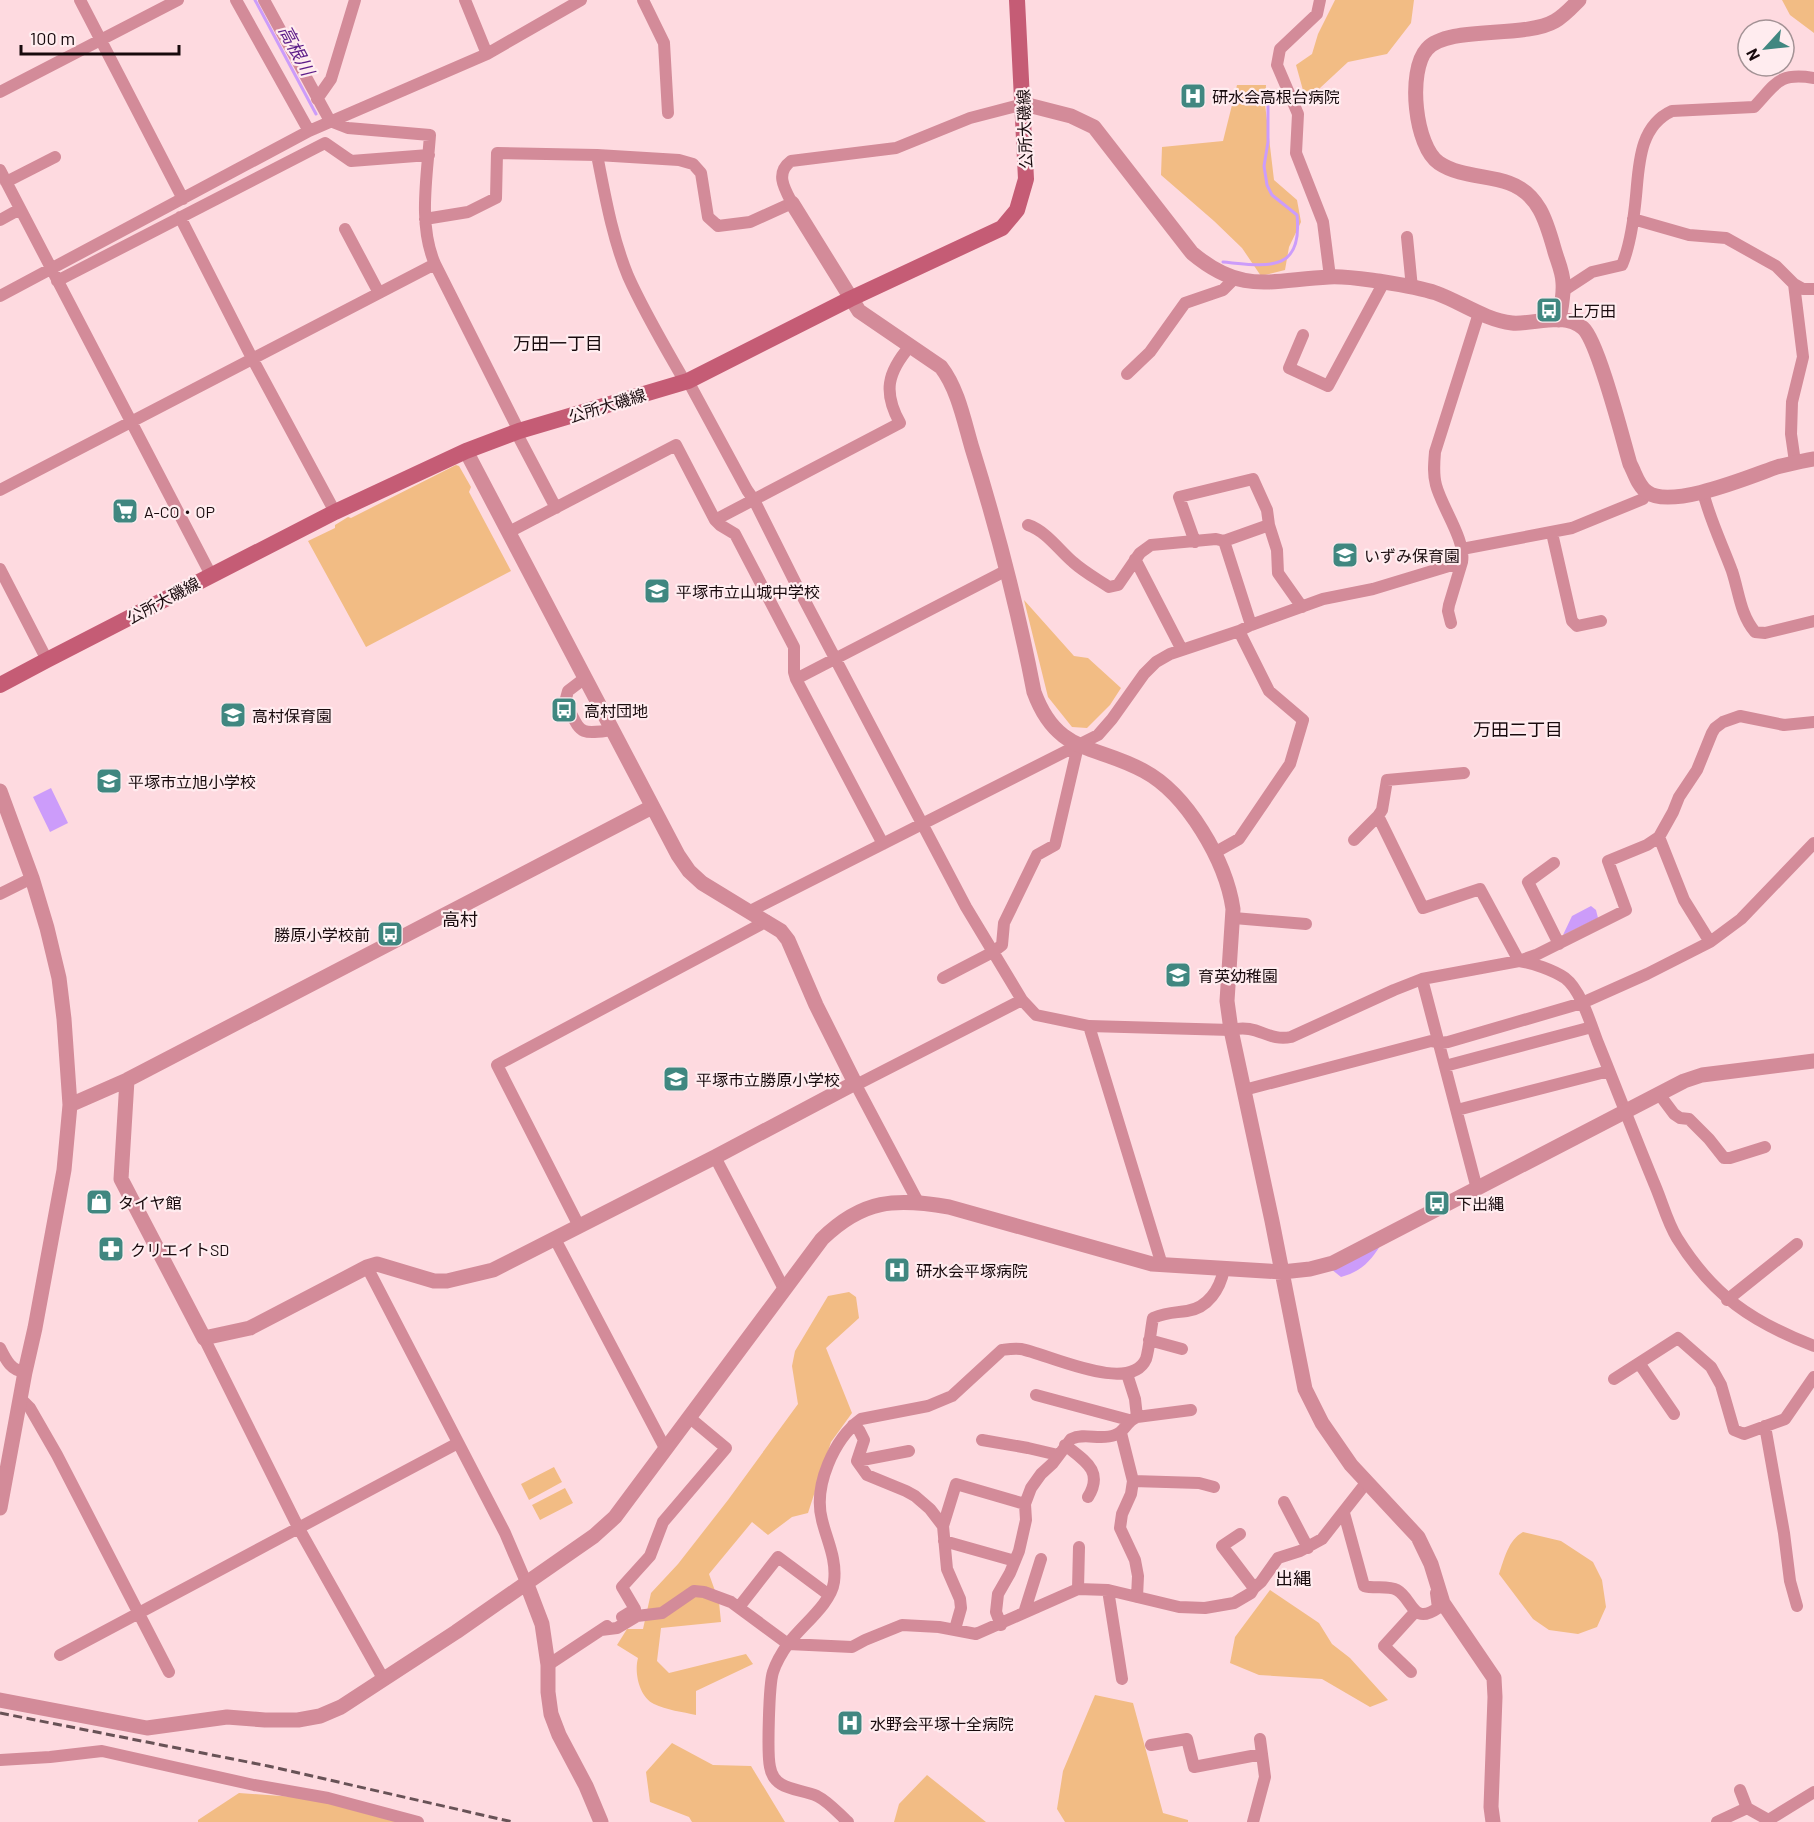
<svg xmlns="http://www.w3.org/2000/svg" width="1814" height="1822" font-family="Barlow,'Noto Sans JP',sans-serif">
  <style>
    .green { fill: #f2bc84 }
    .water { fill: #cc9cfa }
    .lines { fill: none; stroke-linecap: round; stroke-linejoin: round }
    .stream { stroke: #cc9cfa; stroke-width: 3 }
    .minor { stroke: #d38b99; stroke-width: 12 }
    .tertiary { stroke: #d38b99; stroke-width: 15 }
    .secondary { stroke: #c55c75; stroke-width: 16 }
    .rail { stroke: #685256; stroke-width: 3; stroke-dasharray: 9 4.5; stroke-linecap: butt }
    .labels { text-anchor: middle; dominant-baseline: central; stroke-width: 4.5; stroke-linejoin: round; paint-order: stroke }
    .poi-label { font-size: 16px; fill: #180a0d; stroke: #ffecef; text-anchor: start }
    .street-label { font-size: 16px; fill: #180a0d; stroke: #ffecef }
    .water-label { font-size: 18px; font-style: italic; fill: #5c1c88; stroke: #ffecef }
    .neighbourhood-label { font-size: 18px; fill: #180a0d; stroke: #ffecef }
  </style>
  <rect width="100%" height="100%" fill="#fedae0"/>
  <!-- green -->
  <path class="green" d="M1335,0H1414L1411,23L1387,54L1348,62L1306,101L1296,65L1312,54L1318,34Z
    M1782,0H1814V33L1790,15Z
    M1237,85H1266L1265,104L1274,180L1297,200L1301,222L1289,247L1285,270L1261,276L1242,248L1214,221L1161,175L1162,147L1223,141Z
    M456,465L459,466L471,487L469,492L511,571L366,647L308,541L335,528V525L348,517L351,518Z
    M1024,600L1074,656L1088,658L1121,688L1110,705L1087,728L1072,727L1048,697Z
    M849,1292L856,1297L859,1318L826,1348L852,1413L831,1442L808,1513L792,1517L768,1535L752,1522L709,1574L719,1602L721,1622L661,1628L657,1661L669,1673L746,1654L753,1664L696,1691V1715C683,1712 666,1710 654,1704C639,1697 634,1672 638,1658L617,1645L627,1629H643L651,1593L678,1564L728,1500L798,1404L792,1366L795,1351L828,1296Z
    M554,1467L562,1482L529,1500L521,1484Z
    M565,1488L573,1503L540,1520L532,1505Z
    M1523,1532L1561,1541L1593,1562L1602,1580L1606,1607L1597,1627L1578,1634L1549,1630L1533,1619L1499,1574C1504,1560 1508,1540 1523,1532Z
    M1270,1590L1319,1623L1332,1644L1350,1658L1388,1700L1370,1707L1322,1679L1259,1675L1230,1663L1235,1637Z
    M1095,1695L1133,1703L1163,1813L1188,1820V1822H1065L1057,1809L1063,1771Z
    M672,1743L713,1765L751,1766L785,1822H692L689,1817L650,1802L646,1772Z
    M927,1775L986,1822H894L899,1804Z
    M239,1793L308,1798L397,1822H198V1820Z"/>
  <!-- water -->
  <path class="water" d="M51,788L68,823L50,832L33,797Z
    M1591,906L1596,910L1598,918L1563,935L1572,916Z
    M1380,1246C1370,1262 1360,1272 1341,1277L1331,1269Z"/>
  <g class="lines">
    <!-- stream -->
    <path class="stream" d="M255,0L316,114
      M1223,262C1267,266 1303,274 1297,215L1272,195L1267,185L1264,166L1268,142V105L1281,94"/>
    <!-- minor -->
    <path class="minor" d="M80,0L183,199
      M236,0L309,131
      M264,0L330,121L348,128L430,135C427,177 418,225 435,264
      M465,0L487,54
      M643,0L664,43L668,113
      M1320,0L1317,14L1280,49L1277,65L1298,114L1296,153L1323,222L1330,277
      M0,92L178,0
      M317,99L331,79L355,0
      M597,155C605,195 612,237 628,276C644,312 665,347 685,382
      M0,170L211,575
      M6,182L55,157
      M180,217L252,358L335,512
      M425,219L468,212L496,198L497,153L597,155L679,160L693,164L701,173L708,217L718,226L750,222L792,203C784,188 775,173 791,161L896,148L970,118L1024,104
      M1633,219L1689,235L1726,238L1776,266L1794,284L1803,289H1814
      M0,220L20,209
      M345,229L379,293
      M1407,237L1412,288
      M57,281L325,143L351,161L429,155
      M1794,284L1803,357L1792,402L1791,434L1795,462
      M1563,291L1592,272L1622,265C1630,246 1634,217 1636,196C1639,165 1639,126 1672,111L1754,107C1776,84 1778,72 1814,78
      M0,296L309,131L487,54L581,0
      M1303,335L1289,368L1328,386L1384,282
      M1127,374L1150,352L1185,303L1223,290L1235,278
      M688,381L747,490L754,500L797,586L966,907L1022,1000L1036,1015L1089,1026L1231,1030C1258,1023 1267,1042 1291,1037L1394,990L1422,979L1519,961C1533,963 1553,970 1565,978C1581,990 1591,1025 1598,1043C1617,1090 1635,1137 1654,1183C1662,1201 1667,1222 1677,1238C1713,1296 1752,1322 1814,1346
      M516,432L556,508
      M0,490L435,264L519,431
      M1703,492C1710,520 1722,544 1732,571C1739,592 1740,614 1755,632L1765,633L1814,621
      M715,520L900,423C883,392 887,373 910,346
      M1028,525C1046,531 1059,550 1073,562C1084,572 1097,579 1109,587L1118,585L1140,553L1151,545L1216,539L1224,541L1269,525L1277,550L1278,573L1302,607
      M509,532L676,445L715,520L720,525L735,534L794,647V672L796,679L883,844
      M1552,533L1572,621L1577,626L1601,621
      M1224,541L1251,625
      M1195,542L1179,497L1253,479L1267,510L1269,525
      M1462,549L1572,528L1643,499L1646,492
      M1135,559L1182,650
      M0,569L47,660
      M1451,623L1448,611L1449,605L1462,562
      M585,678L568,691L565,702C582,733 576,735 613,730
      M796,679L1007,570
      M1464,773L1387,780L1382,810L1378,816L1423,908L1480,889L1519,961L1536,955L1626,910L1608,861L1647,845L1659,837L1673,812L1679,797L1697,770L1712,733L1715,728L1723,722L1740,716L1784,725L1814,722
      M1659,837L1684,900L1710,942
      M1354,840L1378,816
      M1214,853L1239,839L1290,764L1303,720L1269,691L1239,631
      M1554,863L1528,882L1559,944
      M0,894L32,878
      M750,911L1098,735L1112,719L1144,674L1156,662L1170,654L1239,631L1251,625L1323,599L1373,589L1462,562C1466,540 1442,508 1436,485C1433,474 1434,464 1435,452L1479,313
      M1234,918L1306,924
      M943,978L993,952L1002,945L1004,923L1037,855L1055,845L1078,746
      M1422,979L1477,1189
      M1089,1026L1162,1265
      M1445,1066L1592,1027
      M855,1083L918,1202
      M856,1085L1022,1000
      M1244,1090L1431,1041L1440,1043L1448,1042L1582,1003L1647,974L1710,942L1741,919L1814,843
      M1659,1094L1674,1114L1680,1118L1689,1119L1709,1139L1724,1158H1730L1765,1147
      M1457,1110L1609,1071
      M715,1157L784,1289
      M579,1226L497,1065L767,921
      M555,1239L666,1450
      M367,1267L505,1533L526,1582
      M1727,1300L1797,1244
      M204,1338L298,1527L384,1680
      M1149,1340L1182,1349
      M0,1348C6,1360 11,1371 25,1372
      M1639,1363L1674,1414
      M1614,1379L1678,1338L1711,1367L1721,1385L1734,1430L1744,1434L1785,1419L1814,1377
      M1036,1395L1129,1420
      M21,1399L30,1408L57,1455L169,1672
      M1137,1417L1191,1410
      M853,1425L859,1430L864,1440L857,1461L867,1475L906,1491L915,1496L930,1509L943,1526
      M1765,1426L1784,1533L1790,1581L1797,1606
      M1121,1433L1133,1481L1131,1494L1122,1514L1120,1528L1135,1560L1138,1576L1137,1597
      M982,1440L1028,1448L1058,1455
      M1065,1445C1085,1461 1104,1471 1088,1497
      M857,1461L909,1451
      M1133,1481L1199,1483L1214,1487
      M1284,1502L1308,1548
      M1344,1513L1364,1586C1374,1589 1388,1585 1397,1590C1413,1599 1412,1626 1438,1608L1436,1593
      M1240,1534L1222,1546L1254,1588
      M944,1541L1015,1561
      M1078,1589L1079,1547
      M1108,1590L1122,1679
      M739,1607L778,1557L829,1595
      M1024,1613L1041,1559
      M622,1617L635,1609L622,1587L650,1556L663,1522L726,1448L690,1418
      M1001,1625L996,1612L998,1594L1010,1573L1019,1551L1026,1520L1025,1504L1031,1488L1041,1474L1053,1463L1071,1439C1085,1432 1100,1441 1115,1435C1125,1432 1126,1421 1137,1417L1135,1399L1127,1374
      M955,1629L961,1608L960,1599L947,1569L943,1526L956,1484L1025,1504
      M601,1630L617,1628L637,1616L662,1613L694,1591L704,1592L731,1602L788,1644L852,1647L865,1640L902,1625L939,1627L976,1634L1078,1589L1108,1590L1179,1607L1205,1608L1234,1603L1251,1593L1254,1588L1261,1582L1278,1558L1300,1551L1322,1539L1366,1483
      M60,1655L458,1443
      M548,1665L607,1626
      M1411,1672L1384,1646L1415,1612
      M1151,1745L1187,1739L1194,1767L1262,1754
      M0,1760L50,1757L102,1751L254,1785L328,1798L418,1822
      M1740,1790L1747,1808L1772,1822
      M1770,1819L1814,1792
      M848,1822C838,1813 829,1802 817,1796C799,1788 774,1791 770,1767C767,1754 769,1684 773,1672C776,1663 783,1651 788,1644C801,1626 831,1604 834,1582C837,1559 827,1541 822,1520C813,1486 834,1439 861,1419L928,1406L952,1396L1002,1350C1009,1349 1014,1348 1021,1349C1048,1354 1130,1395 1146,1359C1149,1350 1151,1328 1153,1318C1168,1312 1173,1313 1187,1311C1208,1308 1220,1289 1224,1269
      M1253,1822L1265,1777L1260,1739
      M1717,1822L1747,1808"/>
    <!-- tertiary -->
    <path class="tertiary" d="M1024,104L1071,116L1094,127L1192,253C1242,295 1270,280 1329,277C1344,276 1363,279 1378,281C1397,284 1418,287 1436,293C1461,302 1485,320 1512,323C1534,325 1564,311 1583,328C1598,341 1623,440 1630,464C1635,473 1638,486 1647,492C1671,510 1751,476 1777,467C1790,464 1802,461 1814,459
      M792,203L859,311L941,367C958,389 964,421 972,448C997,528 1018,609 1034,692C1057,755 1095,744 1144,771C1187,794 1226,861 1233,909L1227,1001L1231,1030L1272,1221L1305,1389L1322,1423L1351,1465L1418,1537L1431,1564L1443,1603L1494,1678L1495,1697L1491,1807L1493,1822
      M1559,320C1561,308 1564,295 1563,283C1563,273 1558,262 1555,252C1547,224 1540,194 1509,183C1487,175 1460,177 1439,163C1415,147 1407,71 1427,49C1448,25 1524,39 1555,21C1564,16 1572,7 1579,0
      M0,791L32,878L47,928L59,978L64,1019L70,1105L64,1170L35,1328L25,1372L0,1508
      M127,1080L121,1179L204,1338L250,1328L367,1267L377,1264L434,1281H447L493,1270L715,1157L855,1083L816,1005L788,940L781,931L702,883L689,871L678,855L466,451
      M70,1105L127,1080L652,807
      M526,1582L542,1624L548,1665V1692L551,1714L559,1735L586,1786L601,1822
      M0,1700L147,1728L227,1717L265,1720H298L320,1716L341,1707L456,1632L594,1536L615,1517L822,1239C863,1199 895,1198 949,1207L1152,1264L1282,1272L1310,1269L1333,1263L1684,1081L1702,1075L1814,1061"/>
    <!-- secondary -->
    <path class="secondary" d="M0,685L47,660L335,512L466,451L519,431L688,381L850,299L1002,228L1017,210L1026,179L1017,0"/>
    <!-- rail -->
    <path class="rail" d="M0,1713L268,1766L513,1822"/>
  </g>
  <!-- icons -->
  <defs>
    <g id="hospital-square" transform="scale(1.35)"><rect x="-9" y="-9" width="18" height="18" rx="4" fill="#408780" stroke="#ffecef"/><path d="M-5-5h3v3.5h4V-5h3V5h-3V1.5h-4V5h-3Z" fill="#fff"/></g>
    <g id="bus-square" transform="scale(1.35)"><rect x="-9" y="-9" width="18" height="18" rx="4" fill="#408780" stroke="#ffecef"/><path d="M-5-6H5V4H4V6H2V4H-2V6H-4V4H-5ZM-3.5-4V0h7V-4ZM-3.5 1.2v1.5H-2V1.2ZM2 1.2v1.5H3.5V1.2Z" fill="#fff"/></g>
    <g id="supermarket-square" transform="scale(1.35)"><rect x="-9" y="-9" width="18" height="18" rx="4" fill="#408780" stroke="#ffecef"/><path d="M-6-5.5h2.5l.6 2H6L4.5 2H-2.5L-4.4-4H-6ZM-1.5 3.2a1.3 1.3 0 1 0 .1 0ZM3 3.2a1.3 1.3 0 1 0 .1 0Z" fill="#fff"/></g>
    <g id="school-square" transform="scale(1.35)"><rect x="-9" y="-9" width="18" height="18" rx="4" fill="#408780" stroke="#ffecef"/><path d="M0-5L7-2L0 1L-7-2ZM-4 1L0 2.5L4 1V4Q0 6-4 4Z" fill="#fff"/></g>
    <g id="shop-square" transform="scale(1.35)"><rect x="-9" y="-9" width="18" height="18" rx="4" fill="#408780" stroke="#ffecef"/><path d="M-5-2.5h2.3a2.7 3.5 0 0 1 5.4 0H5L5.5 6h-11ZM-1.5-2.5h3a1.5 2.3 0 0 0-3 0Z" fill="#fff"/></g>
    <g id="pharmacy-square" transform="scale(1.35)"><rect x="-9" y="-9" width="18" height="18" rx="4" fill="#408780" stroke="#ffecef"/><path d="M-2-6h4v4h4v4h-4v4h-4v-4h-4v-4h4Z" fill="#fff"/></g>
  </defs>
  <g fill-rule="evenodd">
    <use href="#hospital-square" x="1193" y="96"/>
    <use href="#bus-square" x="1549" y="310"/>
    <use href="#supermarket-square" x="125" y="511"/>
    <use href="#school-square" x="1345" y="555"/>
    <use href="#school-square" x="657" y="591"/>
    <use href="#bus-square" x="564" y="710"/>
    <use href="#school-square" x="233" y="715"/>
    <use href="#school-square" x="109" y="781"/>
    <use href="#bus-square" x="390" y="934"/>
    <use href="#school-square" x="1178" y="975"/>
    <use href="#school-square" x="676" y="1079"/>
    <use href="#shop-square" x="99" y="1202"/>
    <use href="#bus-square" x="1437" y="1203"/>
    <use href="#pharmacy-square" x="111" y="1249"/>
    <use href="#hospital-square" x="897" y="1270"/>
    <use href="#hospital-square" x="850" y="1723"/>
  </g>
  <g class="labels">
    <!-- poi labels -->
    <g class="poi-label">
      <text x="1212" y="96">研水会高根台病院</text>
      <text x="1568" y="310">上万田</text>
      <text x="144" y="511">A-CO・OP</text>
      <text x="1364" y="555">いずみ保育園</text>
      <text x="676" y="591">平塚市立山城中学校</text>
      <text x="584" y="710">高村団地</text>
      <text x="252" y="715">高村保育園</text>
      <text x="128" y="781">平塚市立旭小学校</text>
      <text x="370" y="934" text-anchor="end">勝原小学校前</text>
      <text x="1198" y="975">育英幼稚園</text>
      <text x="696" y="1079">平塚市立勝原小学校</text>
      <text x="118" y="1202">タイヤ館</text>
      <text x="1456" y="1203">下出縄</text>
      <text x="130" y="1249">クリエイトSD</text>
      <text x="916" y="1270">研水会平塚病院</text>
      <text x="870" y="1723">水野会平塚十全病院</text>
    </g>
    <!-- street labels -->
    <g class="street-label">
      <text transform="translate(1024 129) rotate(-92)">公所大磯線</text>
      <text transform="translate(607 405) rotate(-17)">公所大磯線</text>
      <text transform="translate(163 600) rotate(-28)">公所大磯線</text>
    </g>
    <!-- water labels -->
    <g class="water-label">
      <text transform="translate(297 50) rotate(62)">高根川</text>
    </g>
    <!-- neighbourhood labels -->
    <g class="neighbourhood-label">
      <text x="558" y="343">万田一丁目</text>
      <text x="1518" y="729">万田二丁目</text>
      <text x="460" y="919">高村</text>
      <text x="1293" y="1578">出縄</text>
    </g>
  </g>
  <!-- north arrow -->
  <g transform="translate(1766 48) rotate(243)"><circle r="28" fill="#ffecef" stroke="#a39295" stroke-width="1.5"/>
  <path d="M0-4.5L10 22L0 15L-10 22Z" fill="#408780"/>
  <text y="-9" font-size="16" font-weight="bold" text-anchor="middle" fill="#180a0d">N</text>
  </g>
  <!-- scale -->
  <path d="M21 45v9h158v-9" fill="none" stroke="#180a0d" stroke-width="3"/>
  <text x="30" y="45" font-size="18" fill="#180a0d" stroke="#ffecef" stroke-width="4.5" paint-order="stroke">100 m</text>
</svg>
